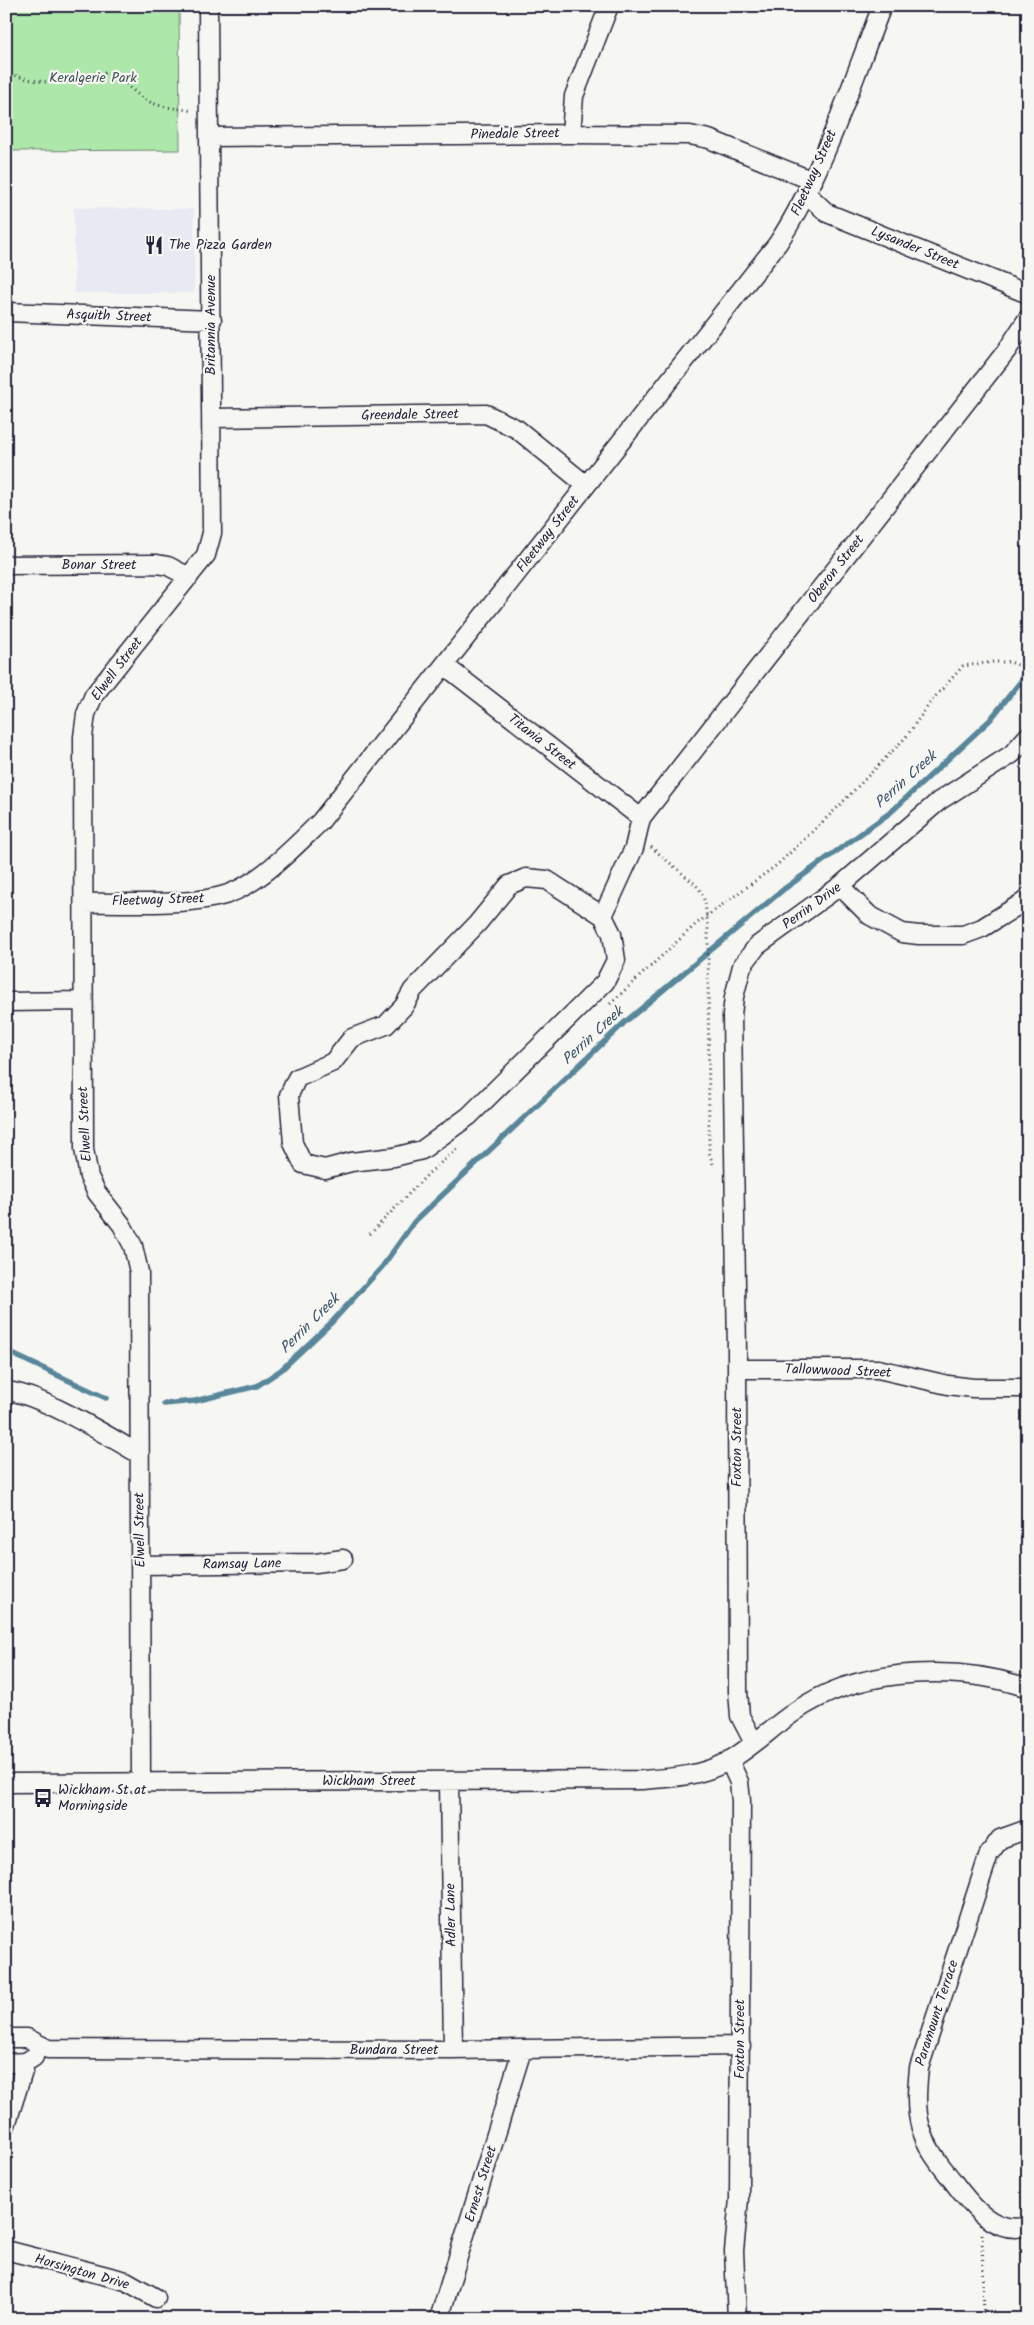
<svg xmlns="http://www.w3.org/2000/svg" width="1034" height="2325" font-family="Kalam,sans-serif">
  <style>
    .built { fill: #e7eaf3 }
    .green { fill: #aee7aa; stroke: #688472 }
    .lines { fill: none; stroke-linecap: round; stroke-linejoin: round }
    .stream { stroke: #58869a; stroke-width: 5.5 }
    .minor-casing { stroke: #22223b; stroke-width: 21 }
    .path { stroke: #22223b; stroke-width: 3; stroke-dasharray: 1 4; stroke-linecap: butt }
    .minor { stroke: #f6f6f2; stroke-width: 18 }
    .labels { text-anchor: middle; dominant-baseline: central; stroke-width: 4.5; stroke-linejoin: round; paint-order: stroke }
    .park-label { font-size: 14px; fill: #455357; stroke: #f6f6f2 }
    .street-label { font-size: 14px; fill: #22223b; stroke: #f6f6f2 }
    .poi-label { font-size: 14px; fill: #22223b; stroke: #f6f6f2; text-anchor: start }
    .water-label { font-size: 15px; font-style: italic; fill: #3d546b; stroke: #f6f6f2 }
  </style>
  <rect width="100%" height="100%" fill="#f6f6f2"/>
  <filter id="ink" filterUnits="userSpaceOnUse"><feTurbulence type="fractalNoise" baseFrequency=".02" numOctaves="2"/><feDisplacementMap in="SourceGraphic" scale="10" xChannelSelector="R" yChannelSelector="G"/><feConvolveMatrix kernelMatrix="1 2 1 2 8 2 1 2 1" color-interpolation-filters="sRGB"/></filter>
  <g filter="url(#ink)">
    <!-- built -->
    <path class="built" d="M74,208L194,209V293H74Z"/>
    <!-- green -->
    <path class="green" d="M6,6H179L180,150L6,151Z"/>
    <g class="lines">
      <!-- stream -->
      <path class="stream" d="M6,1351L106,1398
        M164,1404L195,1401L257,1386L281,1370L332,1322L382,1267L414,1222L625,1022L784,889L891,812L990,720L1021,681L1028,657"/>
      <!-- minor casing -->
      <g class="minor-casing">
        <path id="minor" d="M571,134L574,96L609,6
          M210,137L571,134L690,135L709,139L813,181
          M807,194L827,213L1028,294
          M6,312L212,320
          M212,418L486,414L517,429L586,485
          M6,565L157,564L168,566L189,577
          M444,665L641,818
          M526,878L547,880L603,916L612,934L616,960L605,982L469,1116L422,1150L394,1157L351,1162L325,1169L303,1164L293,1143L289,1095L297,1078L333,1062L352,1038L386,1025L404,1006L413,990L477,924L509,885Z
          M840,886L869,915L902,933L919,935H963L982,928L1025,901L1028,897
          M84,903C127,902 174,906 217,897C254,890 293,848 320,822L778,243C823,174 851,84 882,6
          M603,916L634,848L641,818L1007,350L1028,318
          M6,1002L83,1001
          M737,1369H878L948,1385L973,1388H1028
          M6,1391C38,1393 110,1437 139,1454
          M140,1565L316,1563L343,1559
          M754,1743L740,1716L738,1691L737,1353L732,1015L734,997L742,966L757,946L840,886L939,801L1012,754L1028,736
          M729,1760L739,1782L741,1801L739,2199L734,2251L737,2319
          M449,1781L453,2050
          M141,1782L139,1272L133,1246L122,1225L97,1193L89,1177L84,1149L83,737L86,714L94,695L206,555L212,533L208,6
          M6,1783L642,1780C672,1778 703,1776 730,1760C757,1744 779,1720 807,1704C869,1667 961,1665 1028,1688
          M1028,1829L1000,1839L989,1854L919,2068C917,2088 915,2109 921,2128C927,2149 939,2163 952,2180C970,2204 993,2236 1028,2226
          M6,2038H27L48,2049L453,2050L741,2046
          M6,2063L26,2062L34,2057
          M6,2125L26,2062
          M6,2250L126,2281L156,2298
          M439,2319L522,2050"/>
      </g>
      <!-- path -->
      <path class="path" d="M6,72C24,79 43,84 62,81C76,79 89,72 103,73C124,75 131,93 148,101C162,108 177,108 193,111
        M651,847L696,885L702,893L705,903L708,927L709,1152L714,1167
        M610,1004L696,924L777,865L836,809L906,737L932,700L963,666L994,662H1010L1028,669
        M370,1234L429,1173L457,1149
        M982,2234L984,2319"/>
      <!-- minor -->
      <use href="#minor" class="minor"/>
    </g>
  </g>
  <!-- icons -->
  <defs>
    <g id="restaurant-bare" transform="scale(1.5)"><path d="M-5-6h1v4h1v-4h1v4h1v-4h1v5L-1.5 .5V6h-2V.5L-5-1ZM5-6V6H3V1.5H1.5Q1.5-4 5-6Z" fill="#22223b" stroke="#f6f6f2" stroke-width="2.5" paint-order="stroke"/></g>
    <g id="bus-bare" transform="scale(1.5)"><path d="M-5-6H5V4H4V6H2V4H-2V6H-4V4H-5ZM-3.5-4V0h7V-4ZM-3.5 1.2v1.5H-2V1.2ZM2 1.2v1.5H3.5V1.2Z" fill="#22223b" stroke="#f6f6f2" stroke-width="2.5" paint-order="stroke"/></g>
  </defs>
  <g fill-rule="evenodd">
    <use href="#restaurant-bare" x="154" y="245"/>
    <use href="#bus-bare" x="43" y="1798"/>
  </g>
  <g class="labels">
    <!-- park labels -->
    <g class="park-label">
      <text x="93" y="78">Keralgerie Park</text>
    </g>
    <!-- street labels -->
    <g class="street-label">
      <text transform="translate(515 134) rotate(-1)">Pinedale Street</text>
      <text transform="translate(814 173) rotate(-66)">Fleetway Street</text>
      <text transform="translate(915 248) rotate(22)">Lysander Street</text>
      <text transform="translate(109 316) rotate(2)">Asquith Street</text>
      <text transform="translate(211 325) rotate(-90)">Britannia Avenue</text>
      <text transform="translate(410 415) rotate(-1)">Greendale Street</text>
      <text transform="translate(548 534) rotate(-52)">Fleetway Street</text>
      <text x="99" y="565">Bonar Street</text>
      <text transform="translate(836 569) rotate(-52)">Oberon Street</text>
      <text transform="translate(117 669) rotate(-53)">Elwell Street</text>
      <text transform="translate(542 742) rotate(38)">Titania Street</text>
      <text transform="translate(158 900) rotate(-2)">Fleetway Street</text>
      <text transform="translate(812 906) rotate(-36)">Perrin Drive</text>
      <text transform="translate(85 1124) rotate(-93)">Elwell Street</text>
      <text transform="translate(838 1371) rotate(2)">Tallowwood Street</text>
      <text transform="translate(737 1447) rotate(-90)">Foxton Street</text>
      <text transform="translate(140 1530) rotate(-91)">Elwell Street</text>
      <text transform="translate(242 1564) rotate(-1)">Ramsay Lane</text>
      <text x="369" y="1781">Wickham Street</text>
      <text transform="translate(451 1915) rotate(-91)">Adler Lane</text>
      <text transform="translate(937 2013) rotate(-72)">Paramount Terrace</text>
      <text transform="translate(740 2039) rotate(-90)">Foxton Street</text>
      <text x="394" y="2050">Bundara Street</text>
      <text transform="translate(481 2184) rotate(-73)">Ernest Street</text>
      <text transform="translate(82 2272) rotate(16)">Horsington Drive</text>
    </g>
    <!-- poi labels -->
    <g class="poi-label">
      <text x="169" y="245">The Pizza Garden</text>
      <text x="58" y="1790">Wickham St at<tspan x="58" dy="16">Morningside</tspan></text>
    </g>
    <!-- water labels -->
    <g class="water-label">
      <text transform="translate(906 780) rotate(-42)">Perrin Creek</text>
      <text transform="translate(593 1036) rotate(-43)">Perrin Creek</text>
      <text transform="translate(310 1324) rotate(-45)">Perrin Creek</text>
    </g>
  </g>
  <!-- margin -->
  <rect width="1034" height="2325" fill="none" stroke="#f6f6f2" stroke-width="25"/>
  <rect x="12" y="12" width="1009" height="2300" fill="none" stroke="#22223b" stroke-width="2" filter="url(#ink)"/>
</svg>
